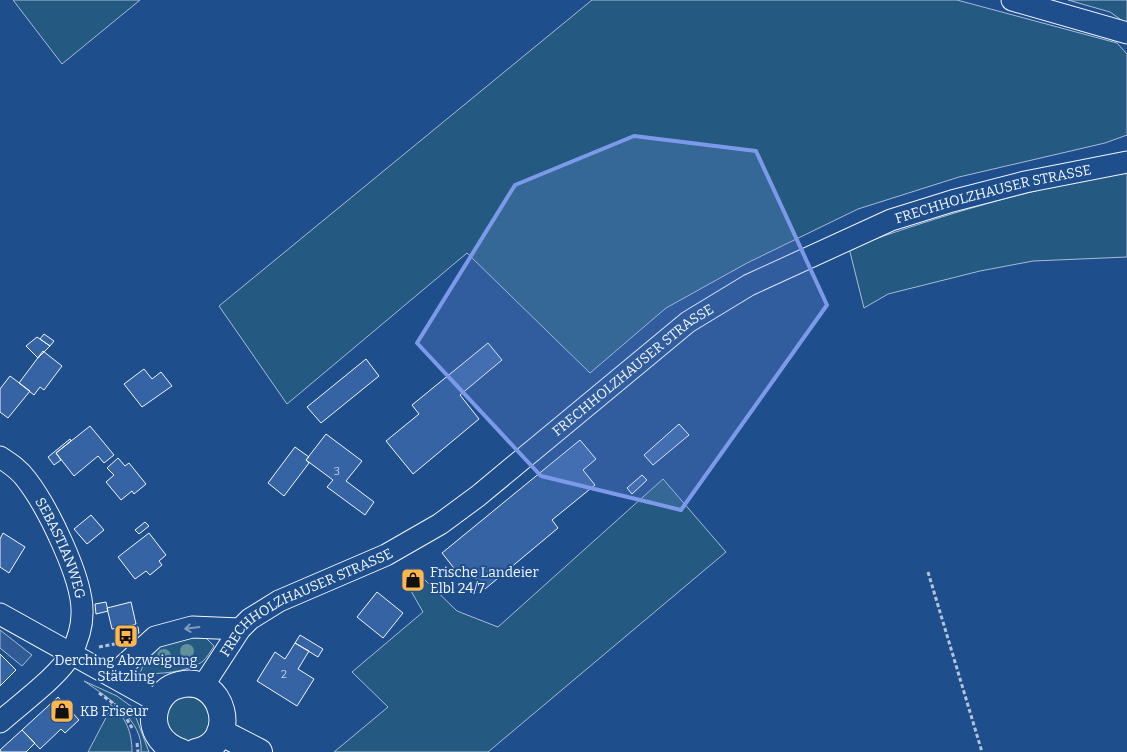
<svg xmlns="http://www.w3.org/2000/svg" width="1127" height="752" font-family="Bitter,serif">
  <style>
    .green { fill: #245a82; stroke: #a8bbd7 }
    .parking { fill: #305b95; stroke: #a8bbd7 }
    .building { fill: #3563a3; stroke: #f2f6ff }
    .lines { fill: none; stroke-linecap: round; stroke-linejoin: round }
    .minor-casing { stroke: #f2f6ff; stroke-width: 23 }
    .major-casing { stroke: #f2f6ff; stroke-width: 28 }
    .path { stroke: #b3c4dc; stroke-width: 3; stroke-dasharray: 4 2.5; stroke-linecap: butt }
    .minor { stroke: #1f4e8c; stroke-width: 21 }
    .major { stroke: #1f4e8c; stroke-width: 26 }
    .tree { fill: #61919a }
    .oneway { stroke: #7e9ac0 }
    .marked { fill: #7d9aea; fill-opacity: 0.2; stroke: #7d9aea; stroke-width: 4; stroke-linejoin: round }
    .labels { text-anchor: middle; dominant-baseline: central; stroke-width: 4; stroke-linejoin: round; paint-order: stroke }
    .number-label { font-size: 11px; fill: #c3d1e8 }
    .street-label { font-size: 14px; fill: #f2f6ff; stroke: #1f4e8c }
    .poi-label { font-size: 14px; fill: #f2f6ff; stroke: #1f4e8c; text-anchor: start }
  </style>
  <rect width="100%" height="100%" fill="#1f4e8c"/>
  <!-- green -->
  <path class="green" d="M13,0H140L62,64Z
    M592,0H957L1117,43L1127,54V135L1105,143L959,177L858,209L747,263L666,308L590,373L467,253L287,404L219,306Z
    M1068,0H1127V24L1110,12Z
    M1127,173V257L1033,261L980,271L888,294L864,308L849,248C940,216 1032,187 1127,173Z
    M663,479L726,552L488,752H334L388,707L352,672L423,612L411,591L424,579L457,611L498,627Z
    M188,635L206,638L214,646C210,652 207,658 202,662C188,672 157,675 140,673C152,643 159,644 188,635Z
    M84,681L117,696L132,707L149,752H141C144,720 107,697 84,681Z
    M174,696L205,698L212,729L191,744L172,738L163,713Z
    M110,704C126,717 132,732 132,752H88L110,710Z"/>
  <!-- parking -->
  <path class="parking" d="M0,630L32,655L22,666L0,648Z"/>
  <!-- building -->
  <path class="building" d="M44,334L54,341L50,346L40,339Z
    M37,337L50,346L38,358L26,346Z
    M488,343L502,360L460,395L479,419L413,474L386,441L419,414L412,405Z
    M43,351L62,366L44,390L40,387L34,395L19,383Z
    M366,359L379,376L321,423L307,407Z
    M144,369L152,379L161,372L172,386L142,407L124,384Z
    M10,376L30,391L8,418L0,412V389Z
    M679,424L689,435L653,465L644,455Z
    M90,426L114,455L104,463L98,456L74,476L56,453Z
    M326,434L362,461L346,481L374,502L365,515L327,487L333,480L306,460Z
    M70,439L71,441L56,453L61,460L54,465L48,457Z
    M580,440L596,459L583,470L595,485L552,520L558,528L485,589L464,565L457,572L442,553Z
    M295,447L309,457L306,460L309,463L284,496L268,483Z
    M118,458L125,466L129,463L146,484L134,494L132,491L121,500L106,482L114,475L107,468Z
    M642,475L647,480L632,494L627,488Z
    M91,515L104,530L87,544L74,529Z
    M145,522L149,526L139,534L135,530Z
    M3,533L25,547L9,573L0,567V539Z
    M149,533L166,555L159,561L162,565L150,575L146,571L135,579L118,557Z
    M415,573L420,580L412,587L406,580Z
    M377,592L403,613L383,638L357,617Z
    M106,602L108,611L96,614L95,604Z
    M131,602L136,624L112,629L107,608Z
    M138,627L139,633L116,638L115,632Z
    M300,635L323,649L318,657L295,643Z
    M295,643L309,651L298,669L314,679L297,706L257,681L275,652L285,659Z
    M0,654L16,670L0,686Z
    M58,697L79,720L65,733L61,729L40,749L22,730Z
    M22,730L35,743L26,752H1L0,750Z"/>
  <g class="lines">
    <!-- minor casing -->
    <g class="minor-casing">
      <g id="minor">
        <path d="M1012,0L1127,33"/>
        <path id="s1" d="M0,457C9,463 19,469 26,479C47,506 84,580 82,614C82,627 77,642 71,654C59,676 20,704 0,722"/>
        <path d="M0,614L158,702"/>
        <path d="M112,676L155,637L192,627L240,629"/>
        <path id="s2" d="M203,686L240,629L250,619L279,601L386,555L440,524L478,496L688,322L749,285L891,220L952,201L1025,182L1127,162"/>
      </g>
    </g>
    <!-- major casing -->
    <g class="major-casing">
      <path id="major" d="M220,732L259,752
        M181,752C160,745 148,726 157,704C161,695 169,687 179,685C224,673 241,743 196,752"/>
    </g>
    <!-- path -->
    <path class="path" d="M928,572L982,752
      M99,647L120,643
      M99,693L121,709L132,728
      M137,743L138,752"/>
    <!-- minor -->
    <use href="#minor" class="minor"/>
    <!-- major -->
    <use href="#major" class="major"/>
  </g>
  <!-- trees -->
  <g class="tree">
    <circle cx="187" cy="651" r="7"/>
    <circle cx="164" cy="656" r="7"/>
  </g>
  <!-- one-way arrows -->
  <defs><path id="oneway-shaft" d="M-6 0H5M1.5-3L5.5 0L1.5 3" fill="none" stroke-width="1.6" stroke-linecap="round" stroke-linejoin="round" transform="scale(1.25)"/></defs>
  <use class="oneway" href="#oneway-shaft" transform="translate(192 628) rotate(173)"/>
  <!-- marked area -->
  <path class="marked" d="M634,136L756,151L827,305L681,510L541,476L417,343L515,185Z"/>
  <!-- icons -->
  <defs>
    <g id="shop-square" transform="scale(1.25)"><rect x="-9" y="-9" width="18" height="18" rx="4" fill="#ffb74d" stroke="#1f4e8c"/><path d="M-5-2.5h2.3a2.7 3.5 0 0 1 5.4 0H5L5.5 6h-11ZM-1.5-2.5h3a1.5 2.3 0 0 0-3 0Z" fill="#111"/></g>
    <g id="bus-square" transform="scale(1.25)"><rect x="-9" y="-9" width="18" height="18" rx="4" fill="#ffb74d" stroke="#1f4e8c"/><path d="M-5-6H5V4H4V6H2V4H-2V6H-4V4H-5ZM-3.5-4V0h7V-4ZM-3.5 1.2v1.5H-2V1.2ZM2 1.2v1.5H3.5V1.2Z" fill="#111"/></g>
  </defs>
  <g fill-rule="evenodd">
    <use href="#shop-square" x="413" y="580"/>
    <use href="#bus-square" x="126" y="636"/>
    <use href="#shop-square" x="62" y="711"/>
  </g>
  <g class="labels">
    <!-- number labels -->
    <g class="number-label">
      <text x="337" y="471">3</text>
      <text x="284" y="674">2</text>
    </g>
    <!-- street labels -->
    <g class="street-label">
      <text stroke="none"><textPath href="#s2" startOffset="948">FRECHHOLZHAUSER STRASSE</textPath></text>
      <text stroke="none"><textPath href="#s2" startOffset="542">FRECHHOLZHAUSER STRASSE</textPath></text>
      <text stroke="none"><textPath href="#s1" startOffset="112">SEBASTIANWEG</textPath></text>
      <text stroke="none"><textPath href="#s2" startOffset="138">FRECHHOLZHAUSER STRASSE</textPath></text>
    </g>
    <!-- poi labels -->
    <g class="poi-label">
      <text x="430" y="572">Frische Landeier<tspan x="430" dy="16">Elbl 24/7</tspan></text>
      <text x="126" y="660" text-anchor="middle">Derching Abzweigung<tspan x="126" dy="16">Stätzling</tspan></text>
      <text x="80" y="711">KB Friseur</text>
    </g>
  </g>
</svg>
